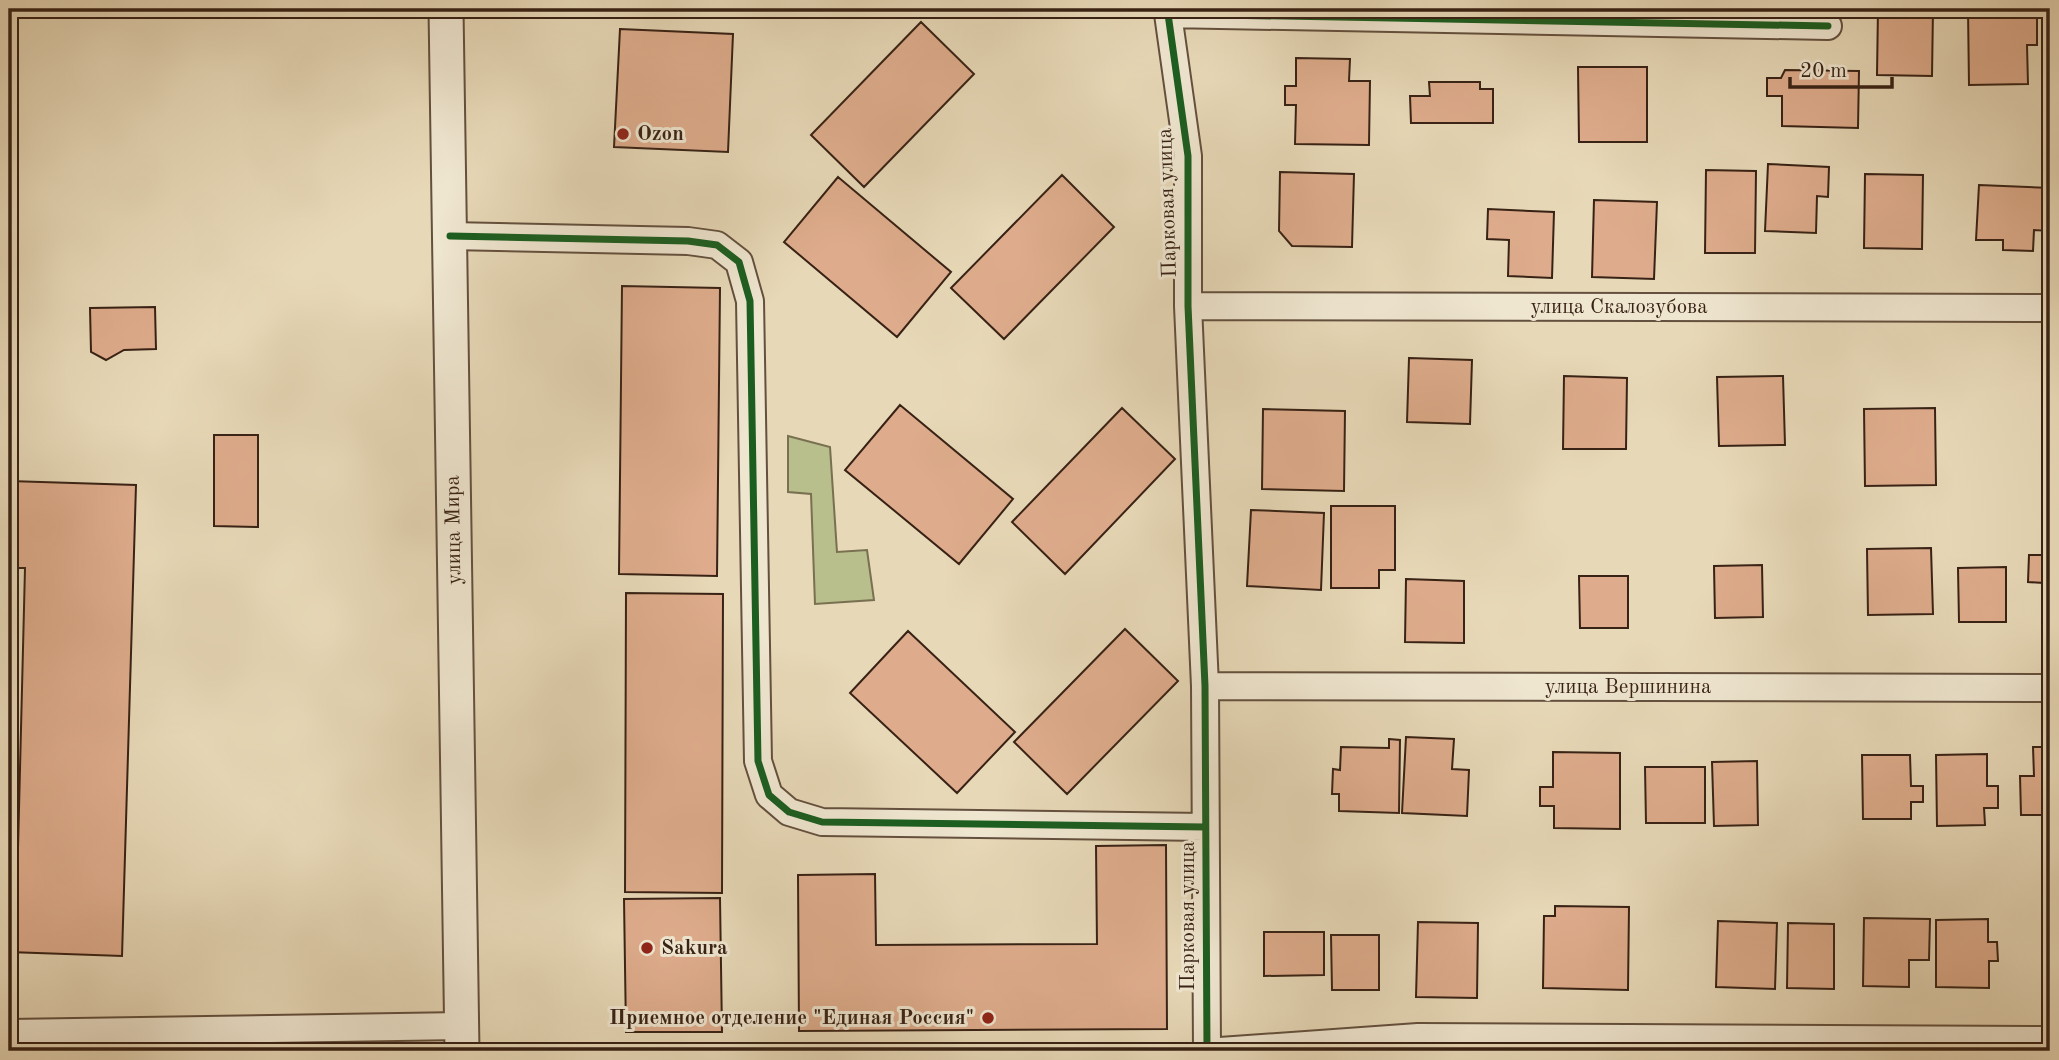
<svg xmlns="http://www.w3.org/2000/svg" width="2059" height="1060" font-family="'Old Standard TT',serif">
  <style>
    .green { fill: #b8be8c; stroke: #787050; stroke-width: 2 }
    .building { fill: #deac8c; stroke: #382215; stroke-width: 2 }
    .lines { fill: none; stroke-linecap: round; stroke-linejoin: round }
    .minor-casing { stroke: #64503e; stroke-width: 30 }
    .tertiary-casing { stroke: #64503e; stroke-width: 37 }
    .minor { stroke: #efe6d0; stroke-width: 26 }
    .tertiary { stroke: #efe6d0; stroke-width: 33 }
    .cycleway-casing { stroke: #efe6d0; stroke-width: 11 }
    .cycleway { stroke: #1b5e20; stroke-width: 7 }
    .poi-dot { fill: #8f2418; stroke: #efe6d0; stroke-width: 2.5 }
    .labels { text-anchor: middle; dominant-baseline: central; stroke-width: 6; stroke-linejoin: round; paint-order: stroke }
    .poi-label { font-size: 21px; font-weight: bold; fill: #382215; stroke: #efe6d0; text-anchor: start }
    .street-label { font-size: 21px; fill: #382215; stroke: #efe6d0 }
  </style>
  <rect width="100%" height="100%" fill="#e7d8b7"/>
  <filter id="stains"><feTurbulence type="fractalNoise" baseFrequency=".00286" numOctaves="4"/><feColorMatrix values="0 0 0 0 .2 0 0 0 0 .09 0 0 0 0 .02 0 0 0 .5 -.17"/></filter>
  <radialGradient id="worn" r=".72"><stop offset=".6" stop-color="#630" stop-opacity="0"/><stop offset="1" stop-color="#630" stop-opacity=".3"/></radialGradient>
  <!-- green -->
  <path class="green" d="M788,436L830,447L837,552L867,550L874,600L815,604L811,494L788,492Z"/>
  <!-- building -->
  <path class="building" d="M1878,9H1933L1932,76L1877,75Z
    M1968,9H2037V45H2027L2028,84L1969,85Z
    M921,22L974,74L864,187L811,135Z
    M620,29L733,34L728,152L614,147Z
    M1296,58L1350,59L1349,81H1370L1369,145L1295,144L1296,105H1285V86H1296Z
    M1578,67H1647V142H1579Z
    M1785,70L1859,71L1858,128L1782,126V96H1767V78H1781Z
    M1429,82H1480V89H1493V123H1411L1410,96H1430Z
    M1768,164L1829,167L1828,197L1817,196L1816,233L1765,231Z
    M1706,170L1756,171L1755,253H1705Z
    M1280,172L1354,174L1352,247L1292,246L1279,231Z
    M1865,174L1923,175L1922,249L1864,248Z
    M1062,175L1114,227L1004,339L951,288Z
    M838,177L951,272L897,337L784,242Z
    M1979,185L2050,188V231L2034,230L2033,251L2003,250V240H1976Z
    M1594,200L1657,202L1654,279L1592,277Z
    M1488,209L1554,212L1552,278L1508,276L1509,240L1487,239Z
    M622,286L720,288L717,576L619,574Z
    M155,307L156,349L124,350L106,360L91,352L90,308Z
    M1409,358L1472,360L1470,424L1407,422Z
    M1564,376L1627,378L1626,449H1563Z
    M1783,376L1785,445L1719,446L1717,377Z
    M900,405L1013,499L959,564L845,470Z
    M1122,408L1175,459L1065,574L1012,522Z
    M1935,408L1936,485L1865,486L1864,409Z
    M1263,409L1345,411L1344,491L1262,489Z
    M214,435H258V527L214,526Z
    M9,481L136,485L122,956L9,952V848L18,849L25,568H9Z
    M1331,506H1395V570H1379V588H1331Z
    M1251,510L1324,513L1321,590L1247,586Z
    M1931,548L1933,614L1868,615L1867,549Z
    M2029,555H2050V622H2042L2044,583L2028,582Z
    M1762,565L1763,617L1715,618L1714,566Z
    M2006,567V622H1959L1958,568Z
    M1579,576H1628V628H1580Z
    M1406,579L1464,581V643L1405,642Z
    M626,593L723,594L722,893L625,892Z
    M1125,629L1178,681L1067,794L1014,742Z
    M908,631L1015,732L957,793L850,693Z
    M1406,737L1454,739L1452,769L1469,770L1467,816L1402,813Z
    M1389,739L1400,740L1399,813L1339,811V794H1332L1333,769L1340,770L1341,747L1389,748Z
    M2033,747H2050V815H2021L2020,776H2034Z
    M1553,752L1620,753V829L1554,828V806H1540V787H1553Z
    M1987,754V786H1998V808H1984L1985,825L1937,826L1936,755Z
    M1862,755H1910L1911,786H1923V802H1911V819H1863Z
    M1757,761L1758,825L1714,826L1712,762Z
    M1645,767H1705V823H1646Z
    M1166,845L1167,1029L799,1031L798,875L875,874L876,945L1097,944L1096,846Z
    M720,898L722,1032H626L624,899Z
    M1555,906L1629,907L1628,990L1543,988L1544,916H1555Z
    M1864,918L1930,919L1929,960H1909V987L1863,986Z
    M1988,919V942H1997L1998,961H1989V988L1936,987V920Z
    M1718,921L1777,923L1775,989L1716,987Z
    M1418,922L1478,923L1477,998L1416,997Z
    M1788,923L1834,924V989L1787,988Z
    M1264,932H1324V975L1264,976Z
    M1331,935H1379V990H1332Z"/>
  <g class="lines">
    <!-- minor casing -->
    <g class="minor-casing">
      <path id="minor" d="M450,236L688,241L717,245L739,262L750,301L758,761L769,795L789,812L822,822L1205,827
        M1188,306L2050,308
        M1205,686L2050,688
        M9,1033L462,1026
        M1207,1051L1205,686L1188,306V156L1168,14L1828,26
        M1220,1051L1418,1037L2050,1040"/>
    </g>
    <!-- tertiary casing -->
    <g class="tertiary-casing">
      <path id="tertiary" d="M446,9L462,1051"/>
    </g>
    <!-- minor -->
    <use href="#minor" class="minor"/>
    <!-- tertiary -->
    <use href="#tertiary" class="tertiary"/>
    <!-- cycleway casing -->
    <g class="cycleway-casing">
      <path id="cycleway" d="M450,236L688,241L717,245L739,262L750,301L758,761L769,795L789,812L822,822L1205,827
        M1207,1051L1205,686L1188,306V156L1168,14L1828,26"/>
    </g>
    <!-- cycleway -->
    <use href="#cycleway" class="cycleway"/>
  </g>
  <!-- markers -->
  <g class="poi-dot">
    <circle cx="623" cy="134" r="7"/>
    <circle cx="647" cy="948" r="7"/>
    <circle cx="988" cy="1018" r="7"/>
  </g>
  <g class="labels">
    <!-- poi labels -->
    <g class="poi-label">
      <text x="637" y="134">Ozon</text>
      <text x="661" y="948">Sakura</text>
      <text x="974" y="1018" text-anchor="end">Приемное отделение "Единая Россия"</text>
    </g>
    <!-- street labels -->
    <g class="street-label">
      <text transform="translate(1168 203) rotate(-92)">Парковая улица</text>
      <text x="1619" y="307">улица Скалозубова</text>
      <text transform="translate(454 530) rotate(-91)">улица Мира</text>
      <text x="1628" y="687">улица Вершинина</text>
      <text transform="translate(1188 916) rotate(-90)">Парковая улица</text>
    </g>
  </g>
  <!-- margin -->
  <rect width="2059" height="1060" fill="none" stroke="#e7d8b7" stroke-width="35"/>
  <rect x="10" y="10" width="2038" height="1039" fill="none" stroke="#382215" stroke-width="3.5"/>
  <rect x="18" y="18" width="2024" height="1025" fill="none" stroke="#382215" stroke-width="2"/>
  <!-- scale -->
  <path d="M1790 77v10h102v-10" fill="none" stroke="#382215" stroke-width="3.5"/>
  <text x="1800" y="77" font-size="21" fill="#382215" stroke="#efe6d0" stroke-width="5" paint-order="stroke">20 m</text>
  <rect width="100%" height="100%" filter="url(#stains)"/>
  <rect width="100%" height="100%" fill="url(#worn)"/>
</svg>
